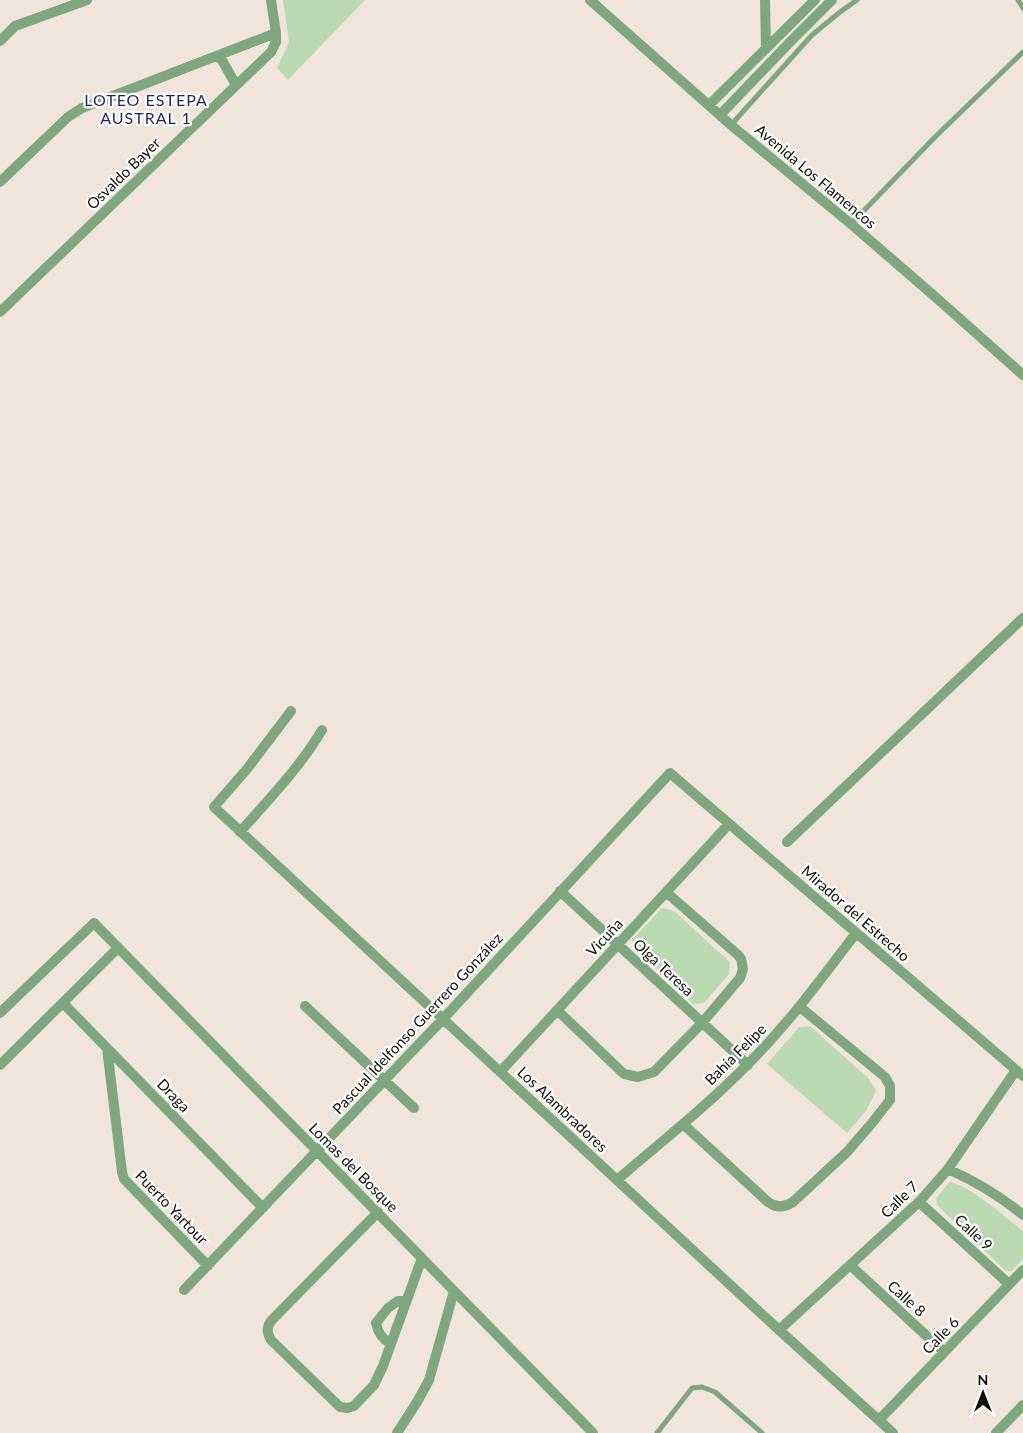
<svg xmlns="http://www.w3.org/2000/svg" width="1023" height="1433" font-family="Lato,sans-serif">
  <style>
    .green { fill: #bbd9b2 }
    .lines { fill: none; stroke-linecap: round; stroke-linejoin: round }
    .service { stroke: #7ea780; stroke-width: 5 }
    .minor { stroke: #7ea780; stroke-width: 10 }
    .labels { text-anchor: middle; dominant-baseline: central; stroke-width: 4.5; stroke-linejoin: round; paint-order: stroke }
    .street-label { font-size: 15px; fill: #100c09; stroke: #fff }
    .neighbourhood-label { font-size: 16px; letter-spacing: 1px; fill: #1f255e; stroke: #fff }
  </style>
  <rect width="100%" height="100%" fill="#f1e5db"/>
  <!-- green -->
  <path class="green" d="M283,0H365L288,80L277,68L289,42Z
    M662,908L674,911L730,962L729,974L704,1003L693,1004L633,946L632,940Z
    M810,1026L868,1078L876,1091L866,1111L847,1133L767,1064L799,1027Z
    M950,1182C972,1187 1004,1216 1023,1231V1259L1012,1271H1006L937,1205L936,1198Z"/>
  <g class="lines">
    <!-- service -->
    <path class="service" d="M1018,0L1023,8
      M731,125L812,35L840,12L857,0
      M851,224L935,137L1023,52
      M657,1433L692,1388L702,1387L715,1392L762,1433"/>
    <!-- minor -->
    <path class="minor" d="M590,0L731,125L851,224L932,294L1023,375
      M765,0L766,49
      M0,41L15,26L87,0
      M219,55L236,85
      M709,105L815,0
      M720,115L790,42L832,0
      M0,182L68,117L82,108L276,33
      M0,312L271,52L276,42V33L271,0
      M291,711L247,769L214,807L779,1330L893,1433
      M240,832C269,799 300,767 322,730
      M787,842L1023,618
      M560,891L748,1065
      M63,1003L263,1208
      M305,1006L414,1108
      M557,1010L624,1074L638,1077L654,1072L702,1023L740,978L743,969L741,959L738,955L666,892
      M0,1013L94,923L593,1433
      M107,1048L122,1172L124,1179L208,1266
      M0,1065L118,948
      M501,1071L729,824
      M683,1124L768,1202C776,1208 784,1208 793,1202L847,1152L872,1123L890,1100V1086L885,1077L800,1007
      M948,1169C975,1181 1000,1196 1023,1215
      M617,1180C661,1142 707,1106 748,1064C788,1024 822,978 856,933
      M919,1202L1009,1284
      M378,1212L271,1321C266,1328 267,1333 271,1340L340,1407L347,1408L354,1406L374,1385L383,1366L422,1258
      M850,1265L944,1352
      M184,1290L443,1019L670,773L1023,1076
      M779,1330L919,1202L948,1169L1016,1070
      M391,1344C382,1339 378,1333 376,1323L388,1308L398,1301H406
      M879,1420L1023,1270
      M397,1433L417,1402L429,1380L454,1291
      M996,1433L1023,1405"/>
  </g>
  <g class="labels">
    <!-- street labels -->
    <g class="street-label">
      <text transform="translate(123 173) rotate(-44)">Osvaldo Bayer</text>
      <text transform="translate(816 176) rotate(40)">Avenida Los Flamencos</text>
      <text transform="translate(856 913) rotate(41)">Mirador del Estrecho</text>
      <text transform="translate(604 937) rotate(-47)">Vicuña</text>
      <text transform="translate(664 967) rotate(43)">Olga Teresa</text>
      <text transform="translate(417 1023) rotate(-47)">Pascual Idelfonso Guerrero González</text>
      <text transform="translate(735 1054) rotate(-45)">Bahía Felipe</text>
      <text transform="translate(174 1095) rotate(46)">Draga</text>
      <text transform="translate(563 1109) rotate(43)">Los Alambradores</text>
      <text transform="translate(354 1167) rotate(45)">Lomas del Bosque</text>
      <text transform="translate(899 1199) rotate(-44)">Calle 7</text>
      <text transform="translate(172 1207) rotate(46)">Puerto Yartour</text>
      <text transform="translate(974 1232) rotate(43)">Calle 9</text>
      <text transform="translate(907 1298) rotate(42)">Calle 8</text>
      <text transform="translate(940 1335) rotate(-46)">Calle 6</text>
    </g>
    <!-- neighbourhood labels -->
    <g class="neighbourhood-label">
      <text x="146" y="99">LOTEO ESTEPA<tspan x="146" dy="18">AUSTRAL 1</tspan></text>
    </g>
  </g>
  <!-- north arrow -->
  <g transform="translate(983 1393)" stroke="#ffffff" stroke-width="4" paint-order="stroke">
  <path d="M0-4L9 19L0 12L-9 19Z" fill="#100c09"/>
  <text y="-8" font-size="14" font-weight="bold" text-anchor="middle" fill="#100c09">N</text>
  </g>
</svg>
